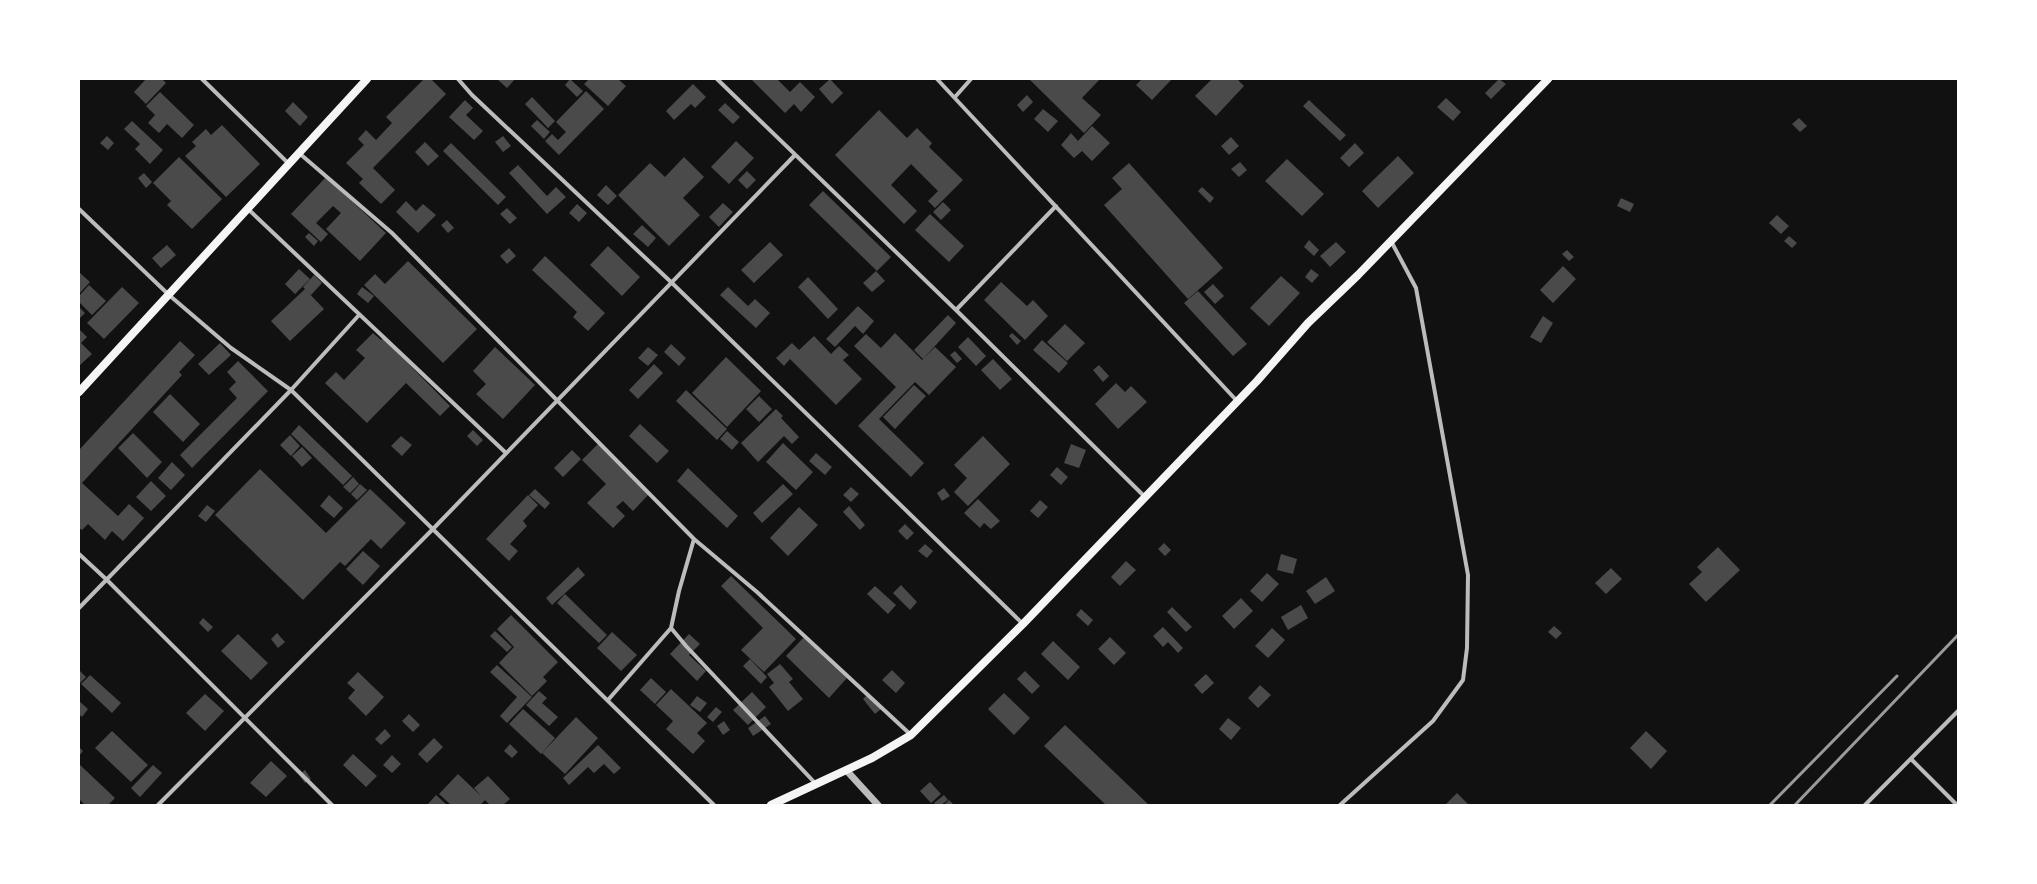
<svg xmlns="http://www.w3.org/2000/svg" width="2037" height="884" font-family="'IBM Plex Sans',sans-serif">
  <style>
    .building { fill: #4a4a4a }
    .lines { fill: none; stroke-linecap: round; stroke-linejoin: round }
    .minor { stroke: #bcbcbc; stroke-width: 4 }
    .tertiary { stroke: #bcbcbc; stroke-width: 7 }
    .secondary { stroke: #f5f5f5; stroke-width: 8 }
    .rail { stroke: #9a9a9a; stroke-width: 3 }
  </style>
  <rect width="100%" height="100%" fill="#111"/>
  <!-- building -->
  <path class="building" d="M146,79H162L166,83L146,104L134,92Z
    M424,79H431L446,94L373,168L395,190L381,204L359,183L363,179L346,163L364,145L358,139L366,130L376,140L392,123L386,117Z
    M497,79H515L507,88Z
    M570,79L583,91L577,97L565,85Z
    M589,79H618L626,86L608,106L584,84Z
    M751,79H777L790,92L800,82L815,97L801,112L794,104L785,113Z
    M830,79L843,93L832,104L819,89Z
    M1031,79H1100L1082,98L1101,115L1084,133L1030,80Z
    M1142,79H1172L1152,100L1136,85Z
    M1212,79H1237L1244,86L1216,116L1195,96Z
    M1499,79L1506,84L1491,99L1485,93Z
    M693,84L706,97L695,108L691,104L674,120L666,111Z
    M586,91L604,109L559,155L545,141L552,134L558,140L566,132L556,122Z
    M160,92L194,125L182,138L167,124L159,133L148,123L155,115L146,106Z
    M1027,95L1033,102L1023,112L1017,105Z
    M532,97L555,121L548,128L525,104Z
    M1446,98L1461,112L1453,121L1437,107Z
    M465,100L473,108L466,115L483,131L474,140L449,117Z
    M1309,100L1346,135L1340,141L1303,106Z
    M293,102L308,117L300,126L285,111Z
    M725,103L740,117L733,124L718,110Z
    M1043,109L1058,121L1048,132L1034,119Z
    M879,110L907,138L917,128L932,143L929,147L963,180L935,208L928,201L938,191L911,164L891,185L917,211L904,224L835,155Z
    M1799,118L1807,126L1800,132L1792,124Z
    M537,120L550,132L544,139L531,126Z
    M132,121L163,150L150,164L135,149L140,144L124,129Z
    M222,125L260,164L226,197L185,156L196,146L192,142L206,129L211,135Z
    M1092,126L1110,143L1092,161L1082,151L1074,158L1061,145L1071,133L1078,141Z
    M107,136L114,143L108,150L100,143Z
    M503,136L511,146L503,152L495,142Z
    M1231,137L1239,146L1229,155L1221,146Z
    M736,141L754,158L729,184L711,167Z
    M425,142L439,156L428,166L415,152Z
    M451,143L506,197L498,205L443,151Z
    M1355,143L1364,153L1349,167L1340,158Z
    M1398,156L1414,173L1378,208L1362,191Z
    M179,157L222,199L192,229L167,205L171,201L153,183Z
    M684,157L704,177L683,198L700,215L669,246L618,195L650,163L665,177Z
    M1287,159L1324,194L1302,216L1265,181Z
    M1240,162L1247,170L1239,177L1231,169Z
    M1129,163L1223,268L1188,299L1104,205L1122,189L1112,178Z
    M518,165L547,196L556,187L566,197L547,214L509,173Z
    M747,171L756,180L747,189L738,180Z
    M144,173L152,182L146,188L138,178Z
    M326,177L386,233L360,261L326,229L341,213L333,206L316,223L328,234L321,242L291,214Z
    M606,185L617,196L608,205L597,195Z
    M1202,187L1214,198L1210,203L1198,191Z
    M823,191L891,257L877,271L809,205Z
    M1621,198L1634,204L1630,212L1617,206Z
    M406,201L416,211L423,204L436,215L418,233L396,212Z
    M943,202L951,210L941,220L933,212Z
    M723,203L733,212L719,227L709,217Z
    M577,204L587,213L579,222L569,213Z
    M507,208L517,218L510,224L500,214Z
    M930,214L964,246L949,262L915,230Z
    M1777,215L1789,226L1781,234L1769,223Z
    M447,220L454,228L448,233L441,225Z
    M642,225L656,238L648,247L633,234Z
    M309,233L318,241L314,246L305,237Z
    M1789,236L1797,243L1792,248L1784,241Z
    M1309,240L1319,250L1314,256L1304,247Z
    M770,242L783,255L754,283L741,270Z
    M1336,242L1346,252L1330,267L1320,256Z
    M167,245L176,255L161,268L152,258Z
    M608,246L640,277L622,296L590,265Z
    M509,248L516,256L507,264L500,256Z
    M1567,250L1574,257L1569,261L1562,254Z
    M545,256L605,313L588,331L573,317L577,312L532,270Z
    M408,261L477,329L443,363L364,285L375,274L385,284Z
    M1563,266L1576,279L1553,303L1540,290Z
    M299,269L310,279L295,294L285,284Z
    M1311,269L1319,275L1312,283L1305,277Z
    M876,271L885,281L872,292L863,283Z
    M79,272L90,282L79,294Z
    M314,275L322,283L311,295L303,287Z
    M1281,276L1300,293L1269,326L1250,308Z
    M808,277L838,309L828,319L798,287Z
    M1001,282L1027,306L1033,300L1048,316L1025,340L984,300Z
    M1213,284L1224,296L1215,304L1204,292Z
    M89,285L106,301L92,315L79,302V296Z
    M122,287L139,303L104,339L87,323Z
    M362,287L374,296L368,303L357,294Z
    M728,287L748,306L755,299L770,313L756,328L720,295Z
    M305,289L324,309L290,341L271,321Z
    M1198,291L1247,344L1233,356L1184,303Z
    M858,306L874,321L863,334L855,326L835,347L826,339Z
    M79,307L85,313L79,319Z
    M948,315L956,323L923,359L914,350Z
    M1543,316L1553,323L1541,343L1530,337Z
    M1065,324L1085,343L1067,361L1047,342Z
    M79,329L87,337L81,343L92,354L79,366Z
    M373,333L381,340L383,338L450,406L440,416L406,383L367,423L325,383L336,372L344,380L365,358L356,350Z
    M895,333L922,360L935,347L956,367L929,395L915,382L879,419L924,463L911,477L858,426L896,387L854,346L866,334L881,348Z
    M1012,333L1021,341L1017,345L1009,336Z
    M814,336L831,354L839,346L849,355L843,360L862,379L836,405L790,359L784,366L776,358L792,343L799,350Z
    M968,337L986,356L976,366L958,347Z
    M1042,340L1068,363L1059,373L1033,350Z
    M180,341L195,355L179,372L182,375L82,483L118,516L129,504L144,518L123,541L112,531L105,540L88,524L82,530L79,528V450Z
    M220,343L231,355L209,375L198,364Z
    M671,344L686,358L679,366L664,352Z
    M495,347L535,385L503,419L476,394L486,384L473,371Z
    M648,347L658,355L648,366L638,358Z
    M955,351L962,359L957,363L950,355Z
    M726,357L761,391L727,427L692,393Z
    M993,359L1012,379L1000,390L981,370Z
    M238,361L268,391L192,468L180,455L237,398L229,389L236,382L227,372Z
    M654,364L663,373L638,399L629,390Z
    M1099,365L1109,376L1103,382L1093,370Z
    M1116,383L1125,392L1131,386L1147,402L1118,429L1095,404Z
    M914,385L926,396L895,429L883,417Z
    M686,390L727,429L717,440L676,401Z
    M170,394L200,424L183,442L153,412Z
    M759,396L772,409L759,422L746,409Z
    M776,409L783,416L781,418L799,437L792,444L784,436L758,462L741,443Z
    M640,424L669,451L657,463L629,436Z
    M299,425L352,476L343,485L291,434Z
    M473,430L483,440L477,446L467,436Z
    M727,431L739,442L732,450L720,439Z
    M133,433L162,462L147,478L118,448Z
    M290,435L300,446L291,456L280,445Z
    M401,436L412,445L402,456L391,446Z
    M983,436L1010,464L968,506L954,492L967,478L954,465Z
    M599,443L650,493L633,511L623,501L616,507L625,516L613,528L587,503L606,484L582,460Z
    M783,443L813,472L796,490L766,462Z
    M1071,444L1086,450L1079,468L1064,463Z
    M302,447L312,458L302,467L292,456Z
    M572,450L581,459L563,477L554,468Z
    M816,453L832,467L825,475L809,461Z
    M172,462L185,475L171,490L158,478Z
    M1057,467L1068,477L1061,485L1050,475Z
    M688,468L738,516L727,528L677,481Z
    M260,469L326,533L370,489L406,523L381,549L371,539L345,566L340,562L303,600L215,515Z
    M353,477L359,484L350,493L343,487Z
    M151,481L166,496L151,511L136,497Z
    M360,484L367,490L357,500L351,494Z
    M783,484L793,494L762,523L753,513Z
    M851,487L859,494L851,502L843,495Z
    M944,488L950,496L942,501L937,493Z
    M535,489L550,503L545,509L529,495Z
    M329,495L343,508L334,518L320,506Z
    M528,495L538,505L523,521L527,526L510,544L518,551L509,561L486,539Z
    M978,499L1000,521L991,529L984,523L980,528L964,513Z
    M1040,500L1048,507L1038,518L1030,511Z
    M207,505L215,511L206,522L198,516Z
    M849,506L865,525L860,530L843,512Z
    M799,507L818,525L788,556L770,538Z
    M905,524L914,533L907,540L898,531Z
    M1164,543L1171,550L1165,556L1158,549Z
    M925,544L933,551L927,558L918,551Z
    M1718,547L1740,570L1706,602L1689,584L1702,572L1697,567Z
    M363,551L380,566L363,585L346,569Z
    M1281,554L1297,559L1293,574L1277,570Z
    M1126,561L1136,570L1120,586L1111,577Z
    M578,567L585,575L552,605L546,598Z
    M1611,568L1622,579L1606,594L1595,583Z
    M1267,573L1279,584L1262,602L1250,591Z
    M731,576L796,639L764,672L741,650L763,628L721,586Z
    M1326,577L1335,591L1315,604L1306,591Z
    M901,585L917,602L910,610L893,593Z
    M875,586L896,605L888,614L867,594Z
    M565,594L607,635L599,643L557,603Z
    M1241,598L1253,611L1234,629L1222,616Z
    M1301,605L1308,618L1288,630L1281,617Z
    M1172,607L1192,627L1186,632L1167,612Z
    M1081,609L1093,620L1088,626L1076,615Z
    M511,615L558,662L543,677L547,681L532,696L499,663L514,647L497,629Z
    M203,618L213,627L208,632L199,623Z
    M1554,626L1562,633L1556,639L1548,632Z
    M1163,627L1183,648L1178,653L1168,642L1163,647L1153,636Z
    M1272,628L1285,640L1268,658L1255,646Z
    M495,631L512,647L507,652L490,636Z
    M612,632L637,655L621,671L597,648Z
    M277,633L285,642L278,648L271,639Z
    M238,634L268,663L251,680L221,651Z
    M689,634L700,644L689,655L706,671L697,681L670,654Z
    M804,637L847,678L829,698L786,656Z
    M1110,637L1126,653L1114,665L1098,649Z
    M1053,641L1080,667L1068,680L1041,654Z
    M750,659L767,677L761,684L743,666Z
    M780,664L793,679L789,682L803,699L788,711L769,687L774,683L767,674Z
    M497,665L532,697L507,723L500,716L517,697L490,672Z
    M79,670L86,677L79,684Z
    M892,670L905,683L896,693L882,680Z
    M1025,671L1040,686L1032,694L1017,679Z
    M358,672L384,697L366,716L348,698L355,690L347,683Z
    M1206,674L1214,683L1202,694L1194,685Z
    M90,675L121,703L112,713L81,684Z
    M651,678L666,692L655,704L640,690Z
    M1260,685L1271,695L1258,708L1248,698Z
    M671,689L707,723L697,733L705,741L693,754L666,729L673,721L656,705Z
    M539,691L547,698L542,703L558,717L549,726L526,705Z
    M752,692L766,707L748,725L733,710Z
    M869,693L881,709L875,714L863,699Z
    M1004,693L1030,718L1014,735L988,709Z
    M205,694L224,711L205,731L186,713Z
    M697,696L707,703L700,712L690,705Z
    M79,701L88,709L82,717L79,714Z
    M716,707L722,712L713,722L707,717Z
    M523,709L555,738L541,754L509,724Z
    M409,714L420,725L413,732L402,721Z
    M765,716L771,724L753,736L748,728Z
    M576,717L598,738L565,774L542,753Z
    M1228,718L1241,728L1231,740L1219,729Z
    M724,721L730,730L723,735L717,726Z
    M1065,725L1149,805H1106L1044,746Z
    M385,729L391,736L381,745L375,739Z
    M112,731L148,765L131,782L95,748Z
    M1646,731L1667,751L1651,769L1630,748Z
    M434,738L443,747L427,763L418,754Z
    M510,744L518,752L512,758L504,751Z
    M598,745L621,768L614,774L604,764L594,773L588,767L569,785L563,778Z
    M79,747L83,751L79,756Z
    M353,754L377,776L366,787L343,765Z
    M392,755L401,764L392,773L383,765Z
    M271,761L287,776L266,797L250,783Z
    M79,764L115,798L108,805H85L79,799Z
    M153,765L162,773L140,797L131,788Z
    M305,770L311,779L305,783L299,775Z
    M458,774L481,796L474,788L488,776L510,799L503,805H490L485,800L480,805H451L439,794Z
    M930,782L941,794L931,803L920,791Z
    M1457,793L1469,805H1445Z
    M436,795L447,805H427Z
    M944,795L948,800L941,805H936L934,803Z
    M949,800L954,805H944Z"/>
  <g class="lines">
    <!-- minor -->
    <path class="minor" d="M202,79L289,164
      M458,79L472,95L671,282L1023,624
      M717,79L956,310L1144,496
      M937,79L1237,401
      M955,97L971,79
      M299,153L392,233L694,539L757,592L911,735
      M79,209L169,295L231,348L291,390L714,805
      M248,209L506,453
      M956,310L1056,206
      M79,554L107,580L332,805
      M79,608L291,390L359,315
      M671,628L686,646L815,783
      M608,700L671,628L679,591L694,539
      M1911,759L1957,805
      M158,805L432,530L795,155
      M1340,805L1433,721L1463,680L1467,648L1468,575L1416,288L1391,241
      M1865,805L1958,711"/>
    <!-- tertiary -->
    <path class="tertiary" d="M847,771L878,805"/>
    <!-- secondary -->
    <path class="secondary" d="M79,392L367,79
      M771,805L872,758L911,735L1023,624L1257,381L1308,323L1358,275L1548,79"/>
    <!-- rail -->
    <path class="rail" d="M1770,805L1897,676
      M1795,805L1958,635"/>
  </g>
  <!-- border -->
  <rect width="2037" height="884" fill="none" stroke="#ffffff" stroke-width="160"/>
</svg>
